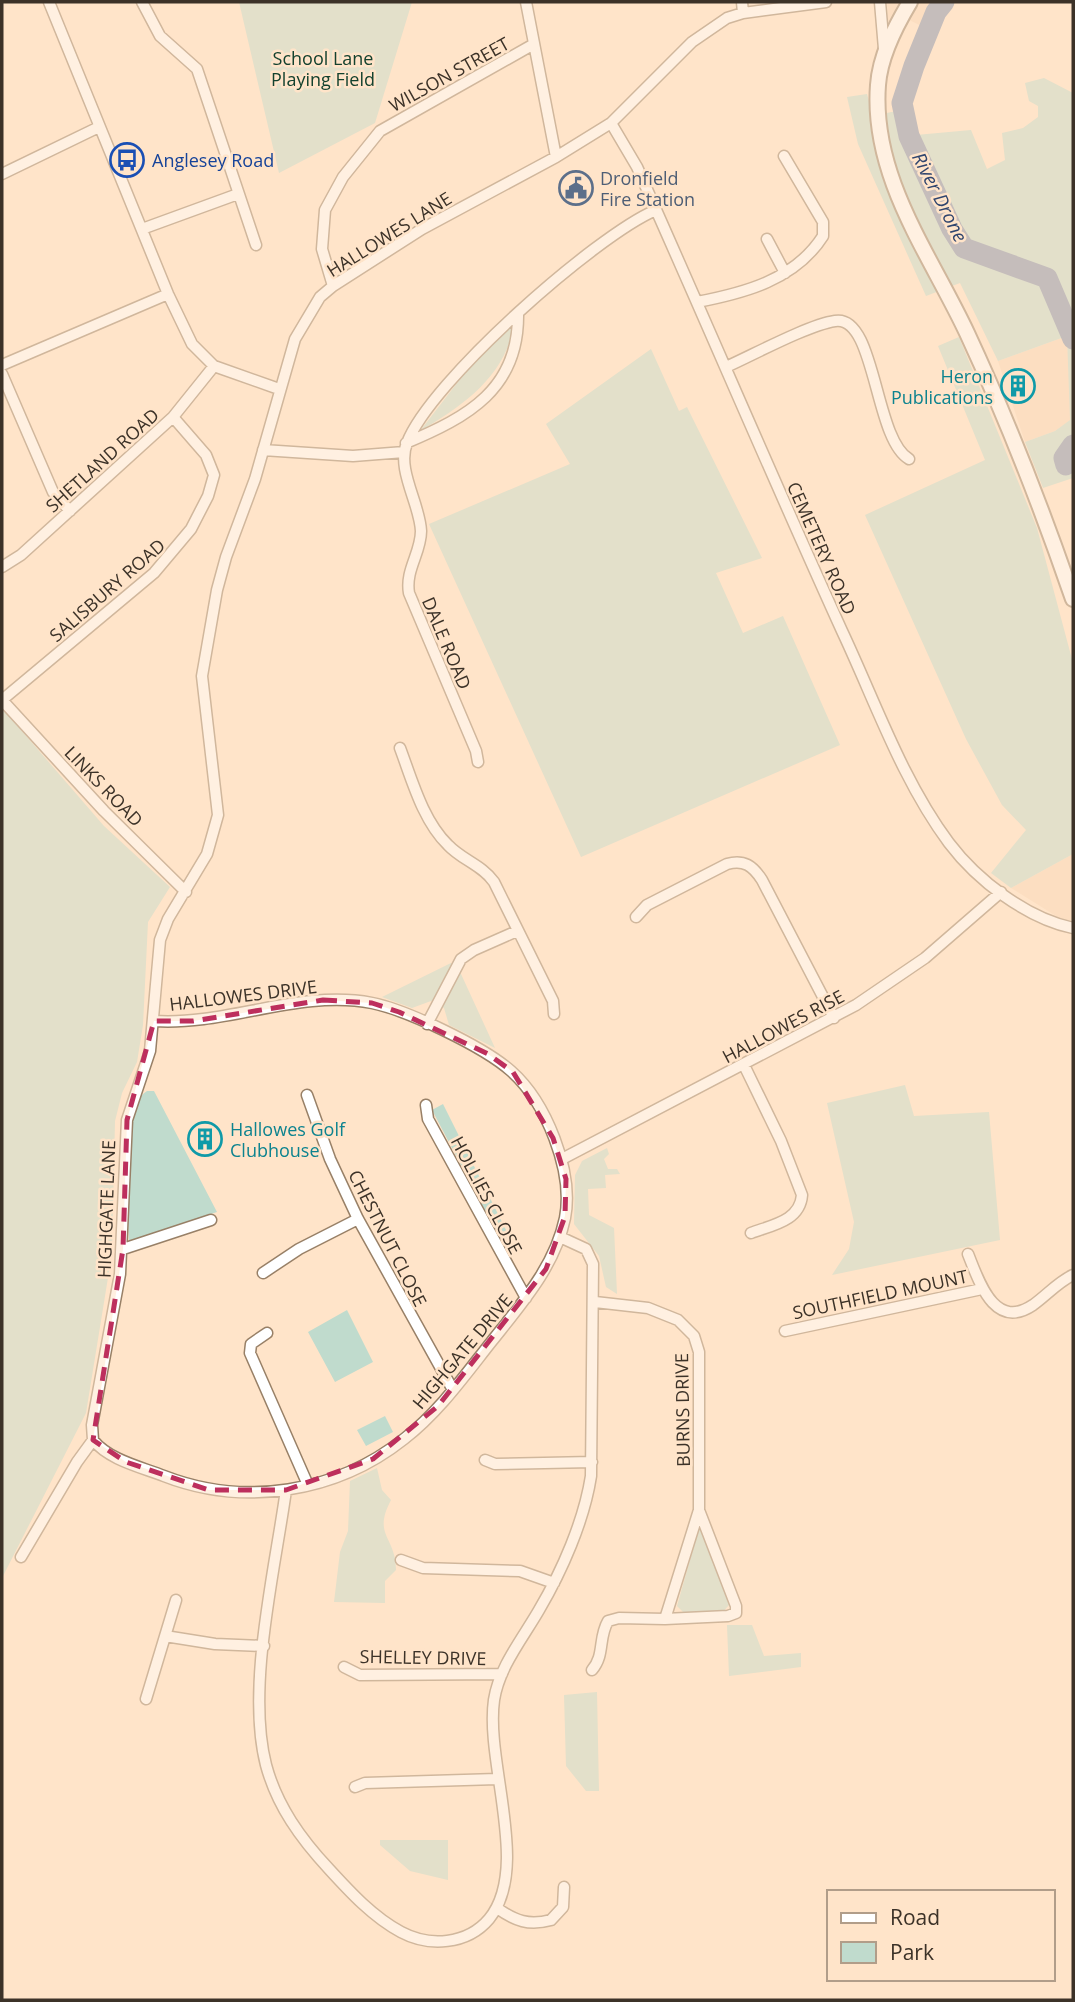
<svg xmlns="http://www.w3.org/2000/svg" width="1075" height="2002" font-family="'Open Sans',sans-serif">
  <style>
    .built { fill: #f8d8b8 }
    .green { fill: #c0dbcd }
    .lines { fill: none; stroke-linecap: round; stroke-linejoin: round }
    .river { stroke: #7f8eaa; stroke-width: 21 }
    .minor-casing { stroke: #988067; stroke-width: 13 }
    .secondary-casing { stroke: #988067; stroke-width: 18 }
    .minor { stroke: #fff; stroke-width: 10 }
    .secondary { stroke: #fff; stroke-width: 14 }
    .marked { fill: none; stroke: #bd2f5d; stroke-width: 5; stroke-dasharray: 14 9; stroke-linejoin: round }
    .labels { text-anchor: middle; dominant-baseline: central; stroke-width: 5; stroke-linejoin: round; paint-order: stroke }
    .park-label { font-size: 18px; fill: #13412e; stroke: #ffe4c9 }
    .street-label { font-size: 18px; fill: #3c3228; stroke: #ffe4c9 }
    .transit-label { font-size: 18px; fill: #164399; stroke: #ffe4c9; text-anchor: start }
    .service-label { font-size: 18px; fill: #4e5e75; stroke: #ffe4c9; text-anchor: start }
    .culture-label { font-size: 18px; fill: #0d838f; stroke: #ffe4c9; text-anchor: end }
    .water-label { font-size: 19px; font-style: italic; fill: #30456e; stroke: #ffe4c9 }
  </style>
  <rect width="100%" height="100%" fill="#ffe4c9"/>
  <!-- built -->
  <path class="built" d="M887,2H953L936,33L905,18L892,24L888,21Z
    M1067,336L1071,420L1055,431L1025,442L998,361Z
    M1073,854V920L1064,921L1011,888Z"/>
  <!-- green -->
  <path class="green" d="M239,2H412L375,123L279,173Z
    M1044,78L1073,93V478L1043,488L1025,442L1055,431L1070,420L1067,336L998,361L960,283L926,296L858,144L847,97L867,94L873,116L910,108L916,135L971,130L987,169L1005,160L1002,133L1023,128L1038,117V106L1029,101L1025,83Z
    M510,328L513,330C502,379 461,407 420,431L474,361Z
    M959,337L1037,528L1073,663V854L1011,888L991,873L1026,830L1002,805L966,739L865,515L985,460L938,346Z
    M651,349L679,411L687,407L762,558L716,573L743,633L783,616L840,745L581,857L429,524L570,464L546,424Z
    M2,708L104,826L170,887L148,922L143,1025L137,1062L122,1093L115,1121L112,1253L86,1413L2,1578Z
    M451,963L461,974L495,1048L449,1025L444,1008L431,1001L412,1008L382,997Z
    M905,1085L914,1116L989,1112L1000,1240L832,1275L849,1249L854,1222L827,1103Z
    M147,1091H154L217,1212L129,1242C128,1210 117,1109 147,1091Z
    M443,1104L511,1240L503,1245L432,1110Z
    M607,1148L609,1154L604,1159L608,1169H617L620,1174L605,1175L606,1188L588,1189L589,1215L614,1228L617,1294L606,1287L599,1256L574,1224L575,1175L582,1161Z
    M347,1310L373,1362L335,1382L308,1332Z
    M385,1416L393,1432L366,1446L357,1430Z
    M377,1468L382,1490L391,1500C372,1536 396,1536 396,1570L385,1581V1603L334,1602L340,1552L348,1531L350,1481Z
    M699,1528L704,1532L727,1598L729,1605L722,1613L685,1614L677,1606Z
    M727,1625H752L764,1656L801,1653V1667L729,1676Z
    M597,1692L599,1791H586L566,1766L564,1695Z
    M448,1840V1880L410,1871L380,1845V1840Z"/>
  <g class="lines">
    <!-- river -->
    <path class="river" d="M944,2L936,12L914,66L902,103L909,136L952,229L964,248L1047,278L1073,339
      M1066,465L1064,458L1073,445"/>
    <!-- minor casing -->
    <g class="minor-casing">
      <path id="minor" d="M49,2L168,294L192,344L214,366L279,389
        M142,2L160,36L197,69L256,245
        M526,2L556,157
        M742,2L743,13
        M880,2L884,49
        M611,123L637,167C706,321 772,477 842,631C875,701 902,780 949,843C977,880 1026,918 1073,928
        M2,174L99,127
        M142,229L238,194
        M767,239L785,273
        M333,286L322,249L325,210L343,177L380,131L534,44
        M697,302C744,293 795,280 823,236V222L784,156
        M2,365L168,294
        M726,367C753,355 808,325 835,321C876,314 874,439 909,459
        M2,374L53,492L70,511
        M406,443C468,417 519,389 518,314
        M263,450L353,456L404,452
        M2,567L21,555L173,417L214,366
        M2,700L154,573L191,529L208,496L214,475L206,455L173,417
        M2,700L104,811L186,892
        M400,748C412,780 423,821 448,845C462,860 482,865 494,882L553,1001L554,1014
        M478,762L476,751L409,593C405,570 421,553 421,531C420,504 396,469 407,443C430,382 595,236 656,210
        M636,917L647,905L727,864C744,859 753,866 762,880L834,1018
        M427,1024L461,959L474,950L517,931
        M744,1065L781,1141L802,1195C800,1221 772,1225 751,1233
        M307,1095L330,1159L358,1219L453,1390
        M426,1105L428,1119L526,1298
        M562,1159L856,1005L925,958L1001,892
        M123,1249L211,1220
        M968,1254C979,1281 994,1331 1033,1305C1047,1295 1058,1282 1073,1275
        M263,1273L299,1249L358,1219
        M785,1331L982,1289
        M267,1333L251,1344L250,1353L308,1485
        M93,1440L92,1425L120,1274L127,1120L150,1051L160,940L168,919L207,854L218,815L202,676L217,590L226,557L255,479L295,339L320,297L333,286L422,229L556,157L611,123L692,42L727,18L743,13L826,2
        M93,1440C109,1460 141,1467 164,1476C244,1507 336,1493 404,1439C439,1412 465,1375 492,1341C522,1303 555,1266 565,1218C574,1171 546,1102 511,1071C484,1047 407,1010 372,1003C299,989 227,1026 154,1021
        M485,1460L495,1464L592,1462
        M286,1490C275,1570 246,1688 266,1765C277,1806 301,1839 329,1869C350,1892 373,1917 401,1932C429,1947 467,1945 489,1919C531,1868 485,1763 494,1700C499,1667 523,1638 539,1610C562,1571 584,1521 591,1476L593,1264L586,1249L560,1237
        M21,1557L77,1462L93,1440
        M401,1560L423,1568L520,1571L554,1583
        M665,1619L728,1616L736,1613V1606L699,1510
        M165,1636L215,1644L264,1646
        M344,1667L360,1675L502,1674
        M592,1670C605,1655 598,1638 608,1621L619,1618L665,1619L699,1510V1352L694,1336L678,1320L648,1308L595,1302
        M146,1699L176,1600
        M355,1787L365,1783L497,1779
        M497,1908C515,1921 529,1926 551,1920L563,1907L564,1887"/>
    </g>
    <!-- secondary casing -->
    <g class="secondary-casing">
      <path id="secondary" d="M910,2C895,27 880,56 878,85C871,177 930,254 967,333C1007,419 1042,509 1073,599"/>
    </g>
    <!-- minor -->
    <use href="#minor" class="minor"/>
    <!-- secondary -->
    <use href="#secondary" class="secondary"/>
  </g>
  <!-- marked area -->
  <path d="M0 0H1075V2002H0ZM323,1000L372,1003L399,1012L488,1054L513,1072L553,1138L566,1179L565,1216L546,1269L438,1406L373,1459L286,1490H209L126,1462L93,1440L123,1249L127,1120L154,1021H193Z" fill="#ffe4c9" fill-opacity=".55" fill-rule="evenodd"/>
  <path class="marked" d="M323,1000L372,1003L399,1012L488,1054L513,1072L553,1138L566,1179L565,1216L546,1269L438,1406L373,1459L286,1490H209L126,1462L93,1440L123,1249L127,1120L154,1021H193Z"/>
  <!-- icons -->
  <defs>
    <g id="bus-ring" transform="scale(1.75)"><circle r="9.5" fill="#ffe4c9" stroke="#1a4fb4" stroke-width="1.5"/><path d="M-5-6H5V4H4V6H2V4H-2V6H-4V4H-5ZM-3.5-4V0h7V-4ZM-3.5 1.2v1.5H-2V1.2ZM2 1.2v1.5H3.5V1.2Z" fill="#1a4fb4"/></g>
    <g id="civic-ring" transform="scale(1.75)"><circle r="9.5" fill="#ffe4c9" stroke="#5c6f8a" stroke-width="1.5"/><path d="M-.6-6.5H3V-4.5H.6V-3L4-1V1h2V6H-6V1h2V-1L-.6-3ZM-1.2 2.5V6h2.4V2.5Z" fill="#5c6f8a"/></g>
    <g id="building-ring" transform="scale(1.75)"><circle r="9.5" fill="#ffe4c9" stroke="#0f9aa8" stroke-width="1.5"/><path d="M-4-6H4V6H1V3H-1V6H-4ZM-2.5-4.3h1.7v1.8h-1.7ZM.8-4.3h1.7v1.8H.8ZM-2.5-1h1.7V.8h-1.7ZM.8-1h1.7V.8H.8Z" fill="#0f9aa8"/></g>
  </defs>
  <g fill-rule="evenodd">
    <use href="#bus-ring" x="127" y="160"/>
    <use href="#civic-ring" x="576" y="188"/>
    <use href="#building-ring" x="1018" y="386"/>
    <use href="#building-ring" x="205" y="1139"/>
  </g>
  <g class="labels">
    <!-- park labels -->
    <g class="park-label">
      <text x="323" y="58">School Lane<tspan x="323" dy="21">Playing Field</tspan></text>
    </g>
    <!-- street labels -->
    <g class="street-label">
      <text transform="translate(449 74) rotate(-29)">WILSON STREET</text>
      <text transform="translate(389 234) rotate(-32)">HALLOWES LANE</text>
      <text transform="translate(102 460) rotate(-42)">SHETLAND ROAD</text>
      <text transform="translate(822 548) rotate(66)">CEMETERY ROAD</text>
      <text transform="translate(107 590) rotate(-41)">SALISBURY ROAD</text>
      <text transform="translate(447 643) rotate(67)">DALE ROAD</text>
      <text transform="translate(104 786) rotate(46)">LINKS ROAD</text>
      <text transform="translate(243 995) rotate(-7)">HALLOWES DRIVE</text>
      <text transform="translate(783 1026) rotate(-28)">HALLOWES RISE</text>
      <text transform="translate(487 1195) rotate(62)">HOLLIES CLOSE</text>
      <text transform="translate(106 1209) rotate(-88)">HIGHGATE LANE</text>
      <text transform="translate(388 1238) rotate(63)">CHESTNUT CLOSE</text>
      <text transform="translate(880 1294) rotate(-12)">SOUTHFIELD MOUNT</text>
      <text transform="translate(462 1351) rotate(-50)">HIGHGATE DRIVE</text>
      <text transform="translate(682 1410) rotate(-91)">BURNS DRIVE</text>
      <text transform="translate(423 1657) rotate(1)">SHELLEY DRIVE</text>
    </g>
    <!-- transit labels -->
    <g class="transit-label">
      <text x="152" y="160">Anglesey Road</text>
    </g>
    <!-- service labels -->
    <g class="service-label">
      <text x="600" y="178">Dronfield<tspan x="600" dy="21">Fire Station</tspan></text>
    </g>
    <!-- culture labels -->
    <g class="culture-label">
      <text x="993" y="376">Heron<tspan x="993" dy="21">Publications</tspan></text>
      <text x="230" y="1129" text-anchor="start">Hallowes Golf<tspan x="230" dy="21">Clubhouse</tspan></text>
    </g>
    <!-- water labels -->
    <g class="water-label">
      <text transform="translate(940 197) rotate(63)">River Drone</text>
    </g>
  </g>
  <!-- border -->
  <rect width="1075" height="2002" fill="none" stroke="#3c3228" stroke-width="7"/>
  <!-- legend -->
  <rect x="827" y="1890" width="228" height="91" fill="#ffe4c9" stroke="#b19d89" stroke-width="2"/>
  <rect x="841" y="1913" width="35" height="10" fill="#ffffff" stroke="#b19d89" stroke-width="2"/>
  <text x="890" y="1925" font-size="21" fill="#3c3228">Road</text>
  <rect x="841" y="1942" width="35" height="21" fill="#c0dbcd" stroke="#b19d89" stroke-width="2"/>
  <text x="890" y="1960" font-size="21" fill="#3c3228">Park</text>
</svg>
